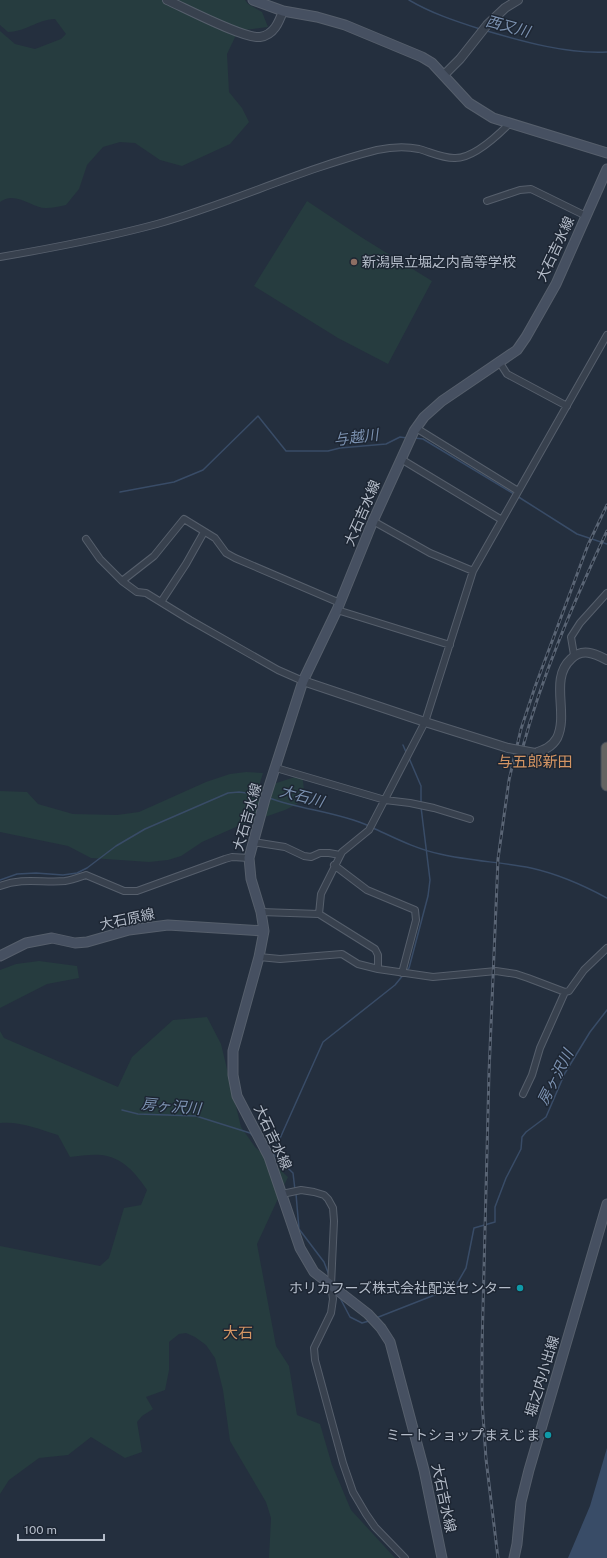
<svg xmlns="http://www.w3.org/2000/svg" width="607" height="1558" font-family="'Public Sans','Noto Sans JP',sans-serif">
  <style>
    .green { fill: #263c3f }
    .water { fill: #394c67 }
    .lines { fill: none; stroke-linecap: round; stroke-linejoin: round }
    .stream { stroke: #394c67; stroke-width: 1.5 }
    .minor-casing { stroke: #565f6c; stroke-width: 8 }
    .tertiary-casing { stroke: #565f6c; stroke-width: 10 }
    .secondary-casing { stroke: #565f6c; stroke-width: 11 }
    .trunk-casing { stroke: #434c59; stroke-width: 13 }
    .minor { stroke: #38414e; stroke-width: 6 }
    .tertiary { stroke: #38414e; stroke-width: 8 }
    .secondary { stroke: #465061; stroke-width: 9 }
    .trunk { stroke: #656462; stroke-width: 11 }
    .rail-casing { stroke: #5a6575; stroke-width: 3 }
    .rail { stroke: #1d2633; stroke-width: 1.5; stroke-dasharray: 4.5; stroke-linecap: butt }
    .tertiary-bridge-casing { stroke: #565f6c; stroke-width: 10; stroke-linecap: butt }
    .tertiary-bridge { stroke: #38414e; stroke-width: 8 }
    .education-dot { fill: #8d6e63; stroke: #1d2633; stroke-width: 1.5 }
    .culture-dot { fill: #0f9aa8; stroke: #1d2633; stroke-width: 1.5 }
    .labels { text-anchor: middle; dominant-baseline: central; stroke-width: 3; stroke-linejoin: round; paint-order: stroke }
    .street-label { font-size: 14px; fill: #b4bcc9; stroke: #1d2633 }
    .poi-label { font-size: 14px; fill: #b4bcc9; stroke: #1d2633; text-anchor: end }
    .water-label { font-size: 15px; font-style: italic; fill: #7c92b1; stroke: #1d2633 }
    .neighbourhood-label { font-size: 15px; fill: #d59563; stroke: #1d2633 }
  </style>
  <rect width="100%" height="100%" fill="#242f3e"/>
  <!-- green -->
  <path class="green" d="M0,0H245L248,4L262,12L268,27L238,31L227,54L229,92L242,108L249,122L230,144L182,166L160,160L135,143L120,142L103,147L87,165L79,189L66,205C60,206 53,208 46,208C32,208 15,190 0,202V31L15,44L35,49L61,39L66,34L55,19C36,20 28,31 8,32L0,25Z
    M307,201L361,237L432,281L388,364L338,338L254,286Z
    M246,772L263,773L258,789L301,775L303,781L304,791L302,797L297,804L285,810L236,827L202,842L181,856L168,860L149,862L91,858L68,846L0,832V791L27,792L38,804L73,814L117,815L139,812L206,782L230,774Z
    M39,961L77,966L79,978L47,984L0,1008V970L16,964Z
    M207,1017L221,1044L241,1127L255,1147L288,1177L257,1244L276,1346L289,1366L297,1415L320,1424L332,1465L351,1510L395,1558H269L271,1518L266,1502L230,1441L223,1390L215,1358L206,1345L195,1337L186,1333L179,1334L169,1342V1370L165,1390L146,1397L153,1409L142,1416L137,1422L142,1452L125,1458L91,1437L68,1455L39,1458L9,1480L0,1494V1246L100,1266L109,1258L124,1208L141,1205L147,1190C136,1173 122,1157 101,1155C91,1154 80,1156 70,1157L58,1135C39,1129 20,1121 0,1123V1031L4,1038L118,1087L132,1057L173,1020Z"/>
  <!-- water -->
  <path class="water" d="M607,1448V1558H568L590,1506Z"/>
  <g class="lines">
    <!-- stream -->
    <path class="stream" d="M409,0C431,13 455,21 480,29
      M487,31C525,42 567,54 607,52
      M415,438L423,439L514,494
      M120,492L174,482L203,470L258,416L286,451H328L340,448L386,444L400,437L407,438
      M517,496L577,534L607,544
      M403,745L406,752
      M409,758L421,786V804
      M269,798C302,810 338,812 369,826
      M373,828C395,838 416,849 440,854C470,861 501,862 531,868C558,874 583,885 607,898
      M0,880L17,874L36,873L63,875L77,873L87,868L116,846L145,829L228,793L239,792L262,795
      M406,971L409,968L428,896L430,880L421,807
      M122,1110L138,1114L196,1116L250,1133L254,1137
      M272,1153L293,1173L295,1190
      M273,1154L323,1042L395,985L404,974
      M296,1194L299,1229L324,1262L329,1275
      M339,1296L350,1317L362,1323L369,1321
      M376,1318L455,1287L466,1268L474,1228L495,1222V1207L506,1178L521,1149L522,1137L526,1132L546,1117L565,1073L590,1032L607,1010"/>
    <!-- minor casing -->
    <g class="minor-casing">
      <path id="minor" d="M487,201L520,190L531,189L586,216
        M0,257C53,248 105,238 157,224C231,203 302,169 377,150C391,147 405,146 419,149C430,152 442,158 454,158C472,159 497,136 509,124
        M500,363L507,374L567,406
        M416,428L518,491
        M401,459L502,520
        M373,521L430,553L473,571
        M86,539L100,559L122,581L137,592L146,593L190,620L278,670L303,681
        M122,581L154,556L184,519L215,538L226,553L235,558L340,603
        M161,602L186,564L204,532
        M337,610L450,645
        M574,655L571,637L580,623L607,593
        M276,768L385,800L410,803L434,808L470,819
        M253,842L285,847L304,856L311,857L320,853H329L340,855
        M334,865L367,890L415,910L416,920L402,973
        M0,886C23,877 42,883 65,881C72,880 80,877 86,875L124,891H137L225,859L232,857L249,858
        M261,912L319,914L375,949L378,955V969
        M319,914L321,894L342,852L369,830L425,722L473,571L607,335
        M259,957L280,959L342,954L358,964L378,969L433,977L496,971L516,974L528,978L565,992L569,991L584,970L607,948
        M523,1094L532,1075L540,1048L565,992
        M282,1194L301,1190L314,1192L324,1195L328,1199L333,1208L334,1221L331,1285L333,1299L331,1313L314,1348L315,1360L343,1463L353,1492L366,1514L375,1527L405,1558"/>
    </g>
    <!-- tertiary casing -->
    <g class="tertiary-casing">
      <path id="tertiary" d="M167,0C185,8 244,39 260,37C274,35 279,22 283,11
        M444,75L460,59L487,25L505,8L518,0
        M303,681L425,722L508,748
        M535,753C544,750 552,747 557,738C569,713 549,679 571,659C582,648 594,653 607,660"/>
    </g>
    <!-- secondary casing -->
    <g class="secondary-casing">
      <path id="secondary" d="M253,0L283,11L317,17L345,25L422,57L432,63L469,103L493,118L607,153
        M0,956L26,943L52,938L75,943L87,942L129,930L168,925L264,931
        M442,1558L424,1470L390,1342L381,1328L368,1314L314,1272L300,1248L269,1157L237,1096L233,1075V1051L259,957L264,931L261,912L251,879L249,858L265,799L303,681L337,610L373,521L414,431L424,417L442,401L517,350L526,337L556,284L607,169
        M514,1558L517,1544L521,1502L529,1470L607,1204"/>
    </g>
    <!-- trunk casing -->
    <g class="trunk-casing">
      <path id="trunk" d="M607,748V785"/>
    </g>
    <!-- minor -->
    <use href="#minor" class="minor"/>
    <!-- tertiary -->
    <use href="#tertiary" class="tertiary"/>
    <!-- secondary -->
    <use href="#secondary" class="secondary"/>
    <!-- trunk -->
    <use href="#trunk" class="trunk"/>
    <!-- rail casing -->
    <g class="rail-casing">
      <path id="rail" d="M522,750C542,675 574,602 607,531
        M498,1558L486,1459L482,1401V1347L489,1073L498,859L509,780L521,729L535,687L588,545L607,505"/>
    </g>
    <!-- rail -->
    <use href="#rail" class="rail"/>
    <!-- tertiary-bridge casing -->
    <g class="tertiary-bridge-casing">
      <path id="tertiary-bridge" d="M508,748L535,753"/>
    </g>
    <!-- tertiary-bridge -->
    <use href="#tertiary-bridge" class="tertiary-bridge"/>
  </g>
  <!-- markers -->
  <circle class="education-dot" cx="354" cy="262" r="4"/>
  <g class="culture-dot">
    <circle cx="520" cy="1288" r="4"/>
    <circle cx="548" cy="1435" r="4"/>
  </g>
  <g class="labels">
    <!-- street labels -->
    <g class="street-label">
      <text transform="translate(555 249) rotate(-65)">大石吉水線</text>
      <text transform="translate(362 513) rotate(-67)">大石吉水線</text>
      <text transform="translate(247 817) rotate(-74)">大石吉水線</text>
      <text transform="translate(127 919) rotate(-12)">大石原線</text>
      <text transform="translate(273 1137) rotate(65)">大石吉水線</text>
      <text transform="translate(542 1376) rotate(-73)">堀之内小出線</text>
      <text transform="translate(444 1498) rotate(78)">大石吉水線</text>
    </g>
    <!-- poi labels -->
    <g class="poi-label">
      <text x="362" y="262" text-anchor="start">新潟県立堀之内高等学校</text>
      <text x="512" y="1288">ホリカフーズ株式会社配送センター</text>
      <text x="540" y="1435">ミートショップまえじま</text>
    </g>
    <!-- water labels -->
    <g class="water-label">
      <text transform="translate(508 26) rotate(15)">西又川</text>
      <text transform="translate(356 437) rotate(-7)">与越川</text>
      <text transform="translate(302 796) rotate(15)">大石川</text>
      <text transform="translate(555 1077) rotate(-63)">房ヶ沢川</text>
      <text transform="translate(171 1106) rotate(5)">房ヶ沢川</text>
    </g>
    <!-- neighbourhood labels -->
    <g class="neighbourhood-label">
      <text x="535" y="761">与五郎新田</text>
      <text x="238" y="1332">大石</text>
    </g>
  </g>
  <!-- scale -->
  <path d="M18 1534v6h86v-6" fill="none" stroke="#b4bcc9" stroke-width="2"/>
  <text x="24" y="1534" font-size="12" fill="#b4bcc9" stroke="#1d2633" stroke-width="3" paint-order="stroke">100 m</text>
</svg>
